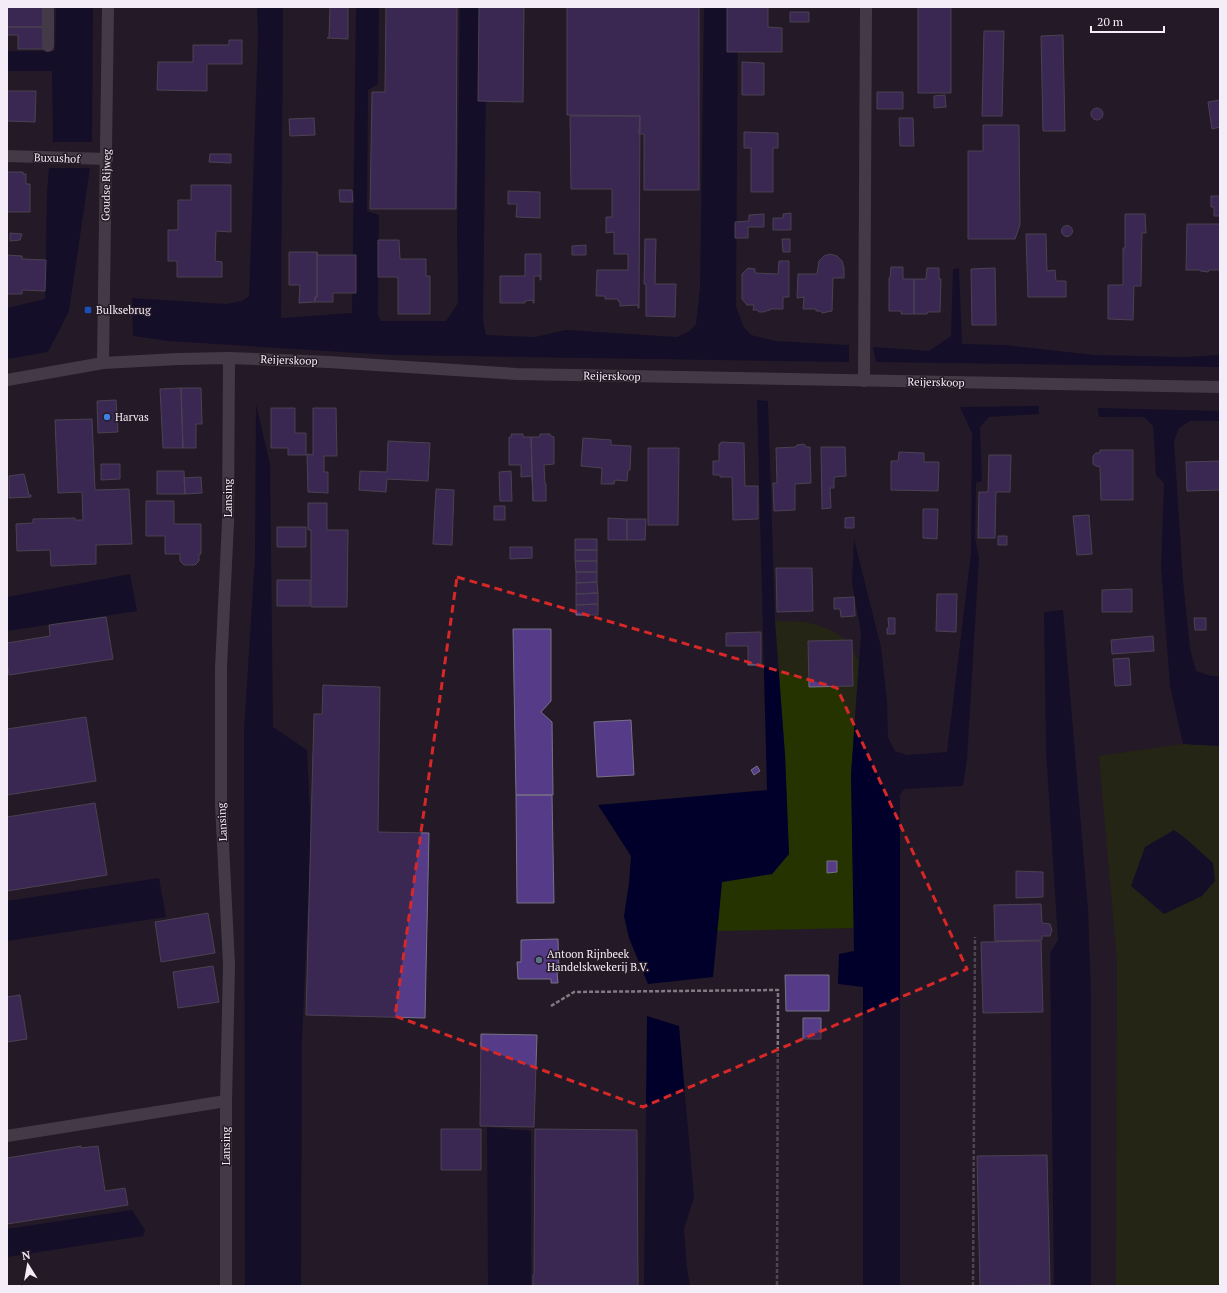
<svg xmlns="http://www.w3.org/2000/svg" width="1227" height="1293" font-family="'PT Serif',serif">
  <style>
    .green { fill: #253300 }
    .water { fill: #00002a }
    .building { fill: #563b88; stroke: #777285 }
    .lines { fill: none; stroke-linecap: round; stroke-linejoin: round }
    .path { stroke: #837985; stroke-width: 2.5; stroke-dasharray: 4 2; stroke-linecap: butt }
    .service { stroke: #6c6070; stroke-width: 12 }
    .minor { stroke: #6c6070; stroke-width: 12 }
    .tertiary { stroke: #6c6070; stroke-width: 12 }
    .marked { fill: none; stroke: #d62828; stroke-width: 3; stroke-dasharray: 8 5; stroke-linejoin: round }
    .transit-dot { fill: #1a4fb4; stroke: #241926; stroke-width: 1.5 }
    .shop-dot { fill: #3f7fe0; stroke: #241926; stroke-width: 1.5 }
    .service-dot { fill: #5c6f8a; stroke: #241926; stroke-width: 1.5 }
    .labels { text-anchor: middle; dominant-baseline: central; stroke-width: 3; stroke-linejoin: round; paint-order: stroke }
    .street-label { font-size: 11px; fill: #f4ecf6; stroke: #241926 }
    .poi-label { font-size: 11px; fill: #f4ecf6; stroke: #241926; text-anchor: start }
  </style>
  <rect width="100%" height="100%" fill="#241926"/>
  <!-- green -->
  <path class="green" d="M775,621L806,622L829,629L846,640L859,661L851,775L854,928L717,931L722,882L772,874L789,854L785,755Z
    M1183,744L1220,746V1286H1116L1117,960L1099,756Z"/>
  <!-- water -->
  <path class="water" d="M56,7H93L92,142H53L52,71H7V51H55Z
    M257,7H283L281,318L352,313L356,7H379L378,84L368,90L367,211L379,215L378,315L381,321H446L458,303L457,233L460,7H487L483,320L486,335L535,337L566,330L677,337L690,331L696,324L700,288L704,7H738L736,306L743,326L751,335L776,341L849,345V362L390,355L168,341L133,336L132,298L226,304L242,301L249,296L258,38Z
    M49,168H90L69,311L48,352L7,359V308L45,299L47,191Z
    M959,268L962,344L1004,345L1094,355L1183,357L1220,355V367L876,362L873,347L929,351L951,336L953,269Z
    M757,400L768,401L775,621L785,755L789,854L772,874L722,882L713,977L648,984L629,938L624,916L629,883L631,856L598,805L767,790Z
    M256,404L270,464L273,727L307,750L311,836L302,1041L301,1286H245L244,730L255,557Z
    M1039,406V414L989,417L980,427L982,481L976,483L975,538L979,558L967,759L963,786L904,789L900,795V1286H863V987L838,984L839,954L854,951L851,775L861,633L852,582L854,539L881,647L887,701L888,737L895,751L907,755L947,752L971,553L972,433L960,407Z
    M1098,408L1220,411V421H1190L1179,428L1174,441L1183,580L1190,649L1196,671L1211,676H1220V746L1183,744L1170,686L1161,567L1164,483L1156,475L1153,426L1144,417H1099Z
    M130,574L137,611L7,631V597Z
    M1063,610L1088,909L1091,994V1286H1054L1050,953L1058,940L1046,750L1044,612Z
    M1174,830L1185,838L1213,863L1215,881L1202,896L1164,914L1131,886L1145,847Z
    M159,878L166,917L7,941V901Z
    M647,1016L679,1026L694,1197L684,1229L687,1268L690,1286H644Z
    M487,1127L531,1131V1286H488Z
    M132,1210L145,1230L143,1236L7,1257V1229Z"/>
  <!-- building -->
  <path class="building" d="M7,7H45V27H7Z
    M330,7H348V39L327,38L329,37Z
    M386,7H457L456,209H370L372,92H385Z
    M479,7H524L523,102L478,101Z
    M567,7H699V190H644V134H639L640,116L567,115Z
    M727,7H768V27L782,28V52H727Z
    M918,7H951V93H918Z
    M790,12H809V22H790Z
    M7,27H45V49H18V35H7Z
    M984,31H1004L1002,116H982Z
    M1063,35L1065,131H1043L1041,36Z
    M229,40H242V64H207V91L157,90L158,62H193V45H229Z
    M742,62L764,63V95H742Z
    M7,91H36L35,122L7,121Z
    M877,92H903V109H877Z
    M945,95L946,107L934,108V96Z
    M1220,100V127L1212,129L1208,102Z
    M1091 114a6 6 0 1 1 12 0a6 6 0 1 1-12 0Z
    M570,116H640L639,308H638V305L620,306V301H618V299H605V296H596L597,270H628V254H614V232L606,233V217H612V189H571Z
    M314,118L315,135L290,136L289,119Z
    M899,118H913L914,146H900Z
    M983,125H1019L1020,225L1015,239H968V151H983Z
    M744,132L778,133V148H773V192H751V148H744Z
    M210,154H231V163L209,162Z
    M7,172H23V174H26V184H30V212H7Z
    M191,185H231V232L216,231L215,261L222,262V277H177V261H168V230H178V200H191Z
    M339,190H352L353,202H340Z
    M508,191L540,192V218L516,217L517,204H508Z
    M1211,196H1220V216H1214V207H1211Z
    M791,213V230H773V218H783V214Z
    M764,214V227H748V238H735V222L749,221V215Z
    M1125,214H1145L1146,233H1142L1141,286H1134L1133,320L1108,319V285H1123V248H1125Z
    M1187,224H1220V270H1209L1208,272L1201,271L1199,270H1186Z
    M1061.5 231a5.5 5.5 0 1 1 11 0a5.5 5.5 0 1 1-11 0Z
    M10,233L22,234L20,240L10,241Z
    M1026,234H1046L1047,271L1055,270L1056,281H1066V297H1028Z
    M645,239H656L655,284H676L675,317L646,316V284H644Z
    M782,239H790V252H783Z
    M378,240H399L400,259H426V276H430V314H398V279L397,277H378Z
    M586,245V255H572V246Z
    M289,252H317V297H315V302L299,303L300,285H289Z
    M317,252V255H356V293H333V302H315V297H317Z
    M525,254H541V280H540V276H534V303H533V300L525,301V303H500V276H525Z
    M830,254L837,256L842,261L844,268V278H833L832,311L822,313L820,311H816V309H803L804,297L797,298L798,274H817L819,261L824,256Z
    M7,255L22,256V259L46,260L45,291L22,290V294H7Z
    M779,261H789V297H783V309H770V310L766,311L764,312H759L757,310H753L754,305H747L742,299V274L748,268L755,269V273L778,274Z
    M891,267H903V279H914V314H901V311H889V278H890Z
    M927,268H939V279H941L940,312H928L927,314H914V279H926Z
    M995,268L996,325H972L971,269Z
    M181,388L183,448H163L160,389Z
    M181,388H201L202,424H196V448H183Z
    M116,400L118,432L98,433L97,401Z
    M271,408H295V433H306V455H288V448H271Z
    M313,408H336L337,456H324V472H328V493L308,492L307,454L313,455Z
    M92,419L95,490L129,489L132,544L96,545V564L51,566L50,550L17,551L16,524L33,523V519L75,518V520H83L82,492L58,493L55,420Z
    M511,434H523V437H531L533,501L532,476L521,477V465H509V437H512Z
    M540,434H550L551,436L554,437V464L544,465L545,484H546V501H533L531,437H540Z
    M583,438L611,440V445L631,446L630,470H628L627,481L615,480L614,484H601L602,468L581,466Z
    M388,441L430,443L428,481L387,479L386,492L359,490L360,471L387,472Z
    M721,442L744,443L745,486H758V519L733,520L732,477H720V475H713V461H719V444H721Z
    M804,444L806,447H810L811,483L795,484V510L774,511L773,483H777L776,448L795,447L797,445Z
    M821,447H845L846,476L834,477V488H830L831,508L822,509Z
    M648,448H679L678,525H648Z
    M1100,450H1133V500H1101L1100,467L1096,466L1093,464V456L1096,453H1100Z
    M899,452L924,453V462H939L938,491L891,490V461H898Z
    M989,455H1011L1010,492H996L995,538H978L979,492H988Z
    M1220,461V490L1187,491L1186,462Z
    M101,464H120V479L101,480Z
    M157,471H184L185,494H157Z
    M511,471L512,501H500L499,472Z
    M24,474L29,495H31V497L9,498V476Z
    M201,477L202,493L185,494L184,478Z
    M436,489L454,490L452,545L433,544Z
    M146,501H174V524H201V554H199V561L195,565H184L180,561V554H165V536H146Z
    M308,503H327V530H348L347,607H311V530H308Z
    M494,506H505V520H494Z
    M923,509H938L937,539L923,538Z
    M1089,515L1092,554L1077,555L1073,516Z
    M854,517V528H845V518Z
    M608,518L627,519V540H608Z
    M627,519H646L645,540H627Z
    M277,527H306V547H277Z
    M998,536H1007V545H998Z
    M575,539H597V550H575Z
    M510,547H532V558L510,559Z
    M575,550H597V561H575Z
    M575,561H597V572H576Z
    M776,568H812L813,611L777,612Z
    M576,572H597V582L576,583Z
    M277,580H310V606H277Z
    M597,582L598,593L576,594V583Z
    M1132,589V612H1102V590Z
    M598,593V604L576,605V594Z
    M937,594H957L956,632L936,631Z
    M854,597L855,616L841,617L840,609H834V598Z
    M598,604V615H576V605Z
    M106,617L113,659L9,675L7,662V643L50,636L49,625Z
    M888,618H895V634H887V628H889Z
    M1194,618H1206V630H1195Z
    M513,629H551V701L541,712L552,722L553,795H516Z
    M761,632V665H748V646H726V633Z
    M1153,636L1154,651L1112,654L1111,640Z
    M852,640L853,686L809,687L808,641Z
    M1129,658L1131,685L1115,686L1113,659Z
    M323,685L380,687L378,832L429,833L425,1018L306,1015L314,714H322Z
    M86,717L96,781L7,795V729Z
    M631,720L634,775L597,777L594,722Z
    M757,766L760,771L754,775L751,770Z
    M516,795H552L554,903H517Z
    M95,803L107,875L7,891V817Z
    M827,861H837V872L827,873Z
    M1016,871L1043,872V897L1016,898Z
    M1041,904L1042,923L1050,924L1052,930L1050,936H1042V940L995,941L994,905Z
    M208,913L215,953L161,962L155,922Z
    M558,939L559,972H557L558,983H551V979H518L517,962H521V940Z
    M1041,941L1043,1012L983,1013L981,942Z
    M213,966L219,1002L178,1008L173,972Z
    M785,975H829V1011H786Z
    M20,995L27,1039L7,1042V997Z
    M803,1018H821V1039H803Z
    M481,1034L537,1035L534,1127L480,1126Z
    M441,1129H481V1170H441Z
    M535,1129L637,1130L638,1286H533V1275H534Z
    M81,1146V1148L98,1146L105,1191L125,1188L128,1205L7,1224V1158Z
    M1047,1155L1050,1285L980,1286L977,1156Z"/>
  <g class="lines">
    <!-- path -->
    <path class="path" d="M551,1006L574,992L778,990L777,1286
      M973,1286L975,937"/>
    <!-- service -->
    <path class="service" d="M864,381L866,7
      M7,1136L226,1101"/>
    <!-- minor -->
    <path class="minor" d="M48,46V7
      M7,156L107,159
      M226,1286V1101L229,965L221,804V668L228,522L229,358"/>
    <!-- tertiary -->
    <path class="tertiary" d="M103,363L108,7
      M7,380L103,363L178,359L229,358L329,362L517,374L1220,387"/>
  </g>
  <!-- marked area -->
  <path d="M0 0H1227V1293H0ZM457,577L837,688L967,969L643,1107L395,1016Z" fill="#241926" fill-opacity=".55" fill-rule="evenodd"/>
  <path class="marked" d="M457,577L837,688L967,969L643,1107L395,1016Z"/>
  <!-- markers -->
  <rect class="transit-dot" x="84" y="306" width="8" height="8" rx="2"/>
  <circle class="shop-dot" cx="107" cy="417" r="4"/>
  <circle class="service-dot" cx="539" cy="960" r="4"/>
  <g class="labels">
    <!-- street labels -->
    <g class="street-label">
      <text transform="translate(57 158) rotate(2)">Buxushof</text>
      <text transform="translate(106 185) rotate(-89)">Goudse Rijweg</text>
      <text transform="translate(289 360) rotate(2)">Reijerskoop</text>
      <text transform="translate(612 376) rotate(1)">Reijerskoop</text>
      <text transform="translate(936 382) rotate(1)">Reijerskoop</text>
      <text transform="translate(228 498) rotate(-90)">Lansing</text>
      <text transform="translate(222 822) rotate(-93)">Lansing</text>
      <text transform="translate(226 1146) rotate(-90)">Lansing</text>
    </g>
    <!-- poi labels -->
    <g class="poi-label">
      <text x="96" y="310">Bulksebrug</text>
      <text x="115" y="417">Harvas</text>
      <text x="547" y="954">Antoon Rijnbeek<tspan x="547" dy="13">Handelskwekerij B.V.</tspan></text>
    </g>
  </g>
  <!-- border -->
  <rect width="1227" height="1293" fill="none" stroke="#f4ecf6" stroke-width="16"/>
  <!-- north arrow -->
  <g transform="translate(28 1265) rotate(349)" stroke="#241926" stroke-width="3" paint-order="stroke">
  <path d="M0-3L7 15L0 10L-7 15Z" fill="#f4ecf6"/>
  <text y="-6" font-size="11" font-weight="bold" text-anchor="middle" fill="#f4ecf6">N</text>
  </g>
  <!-- scale -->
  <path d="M1091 26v6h73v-6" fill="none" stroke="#f4ecf6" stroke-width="2"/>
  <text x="1097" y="26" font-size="12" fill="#f4ecf6" stroke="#241926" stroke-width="3" paint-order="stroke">20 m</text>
</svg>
